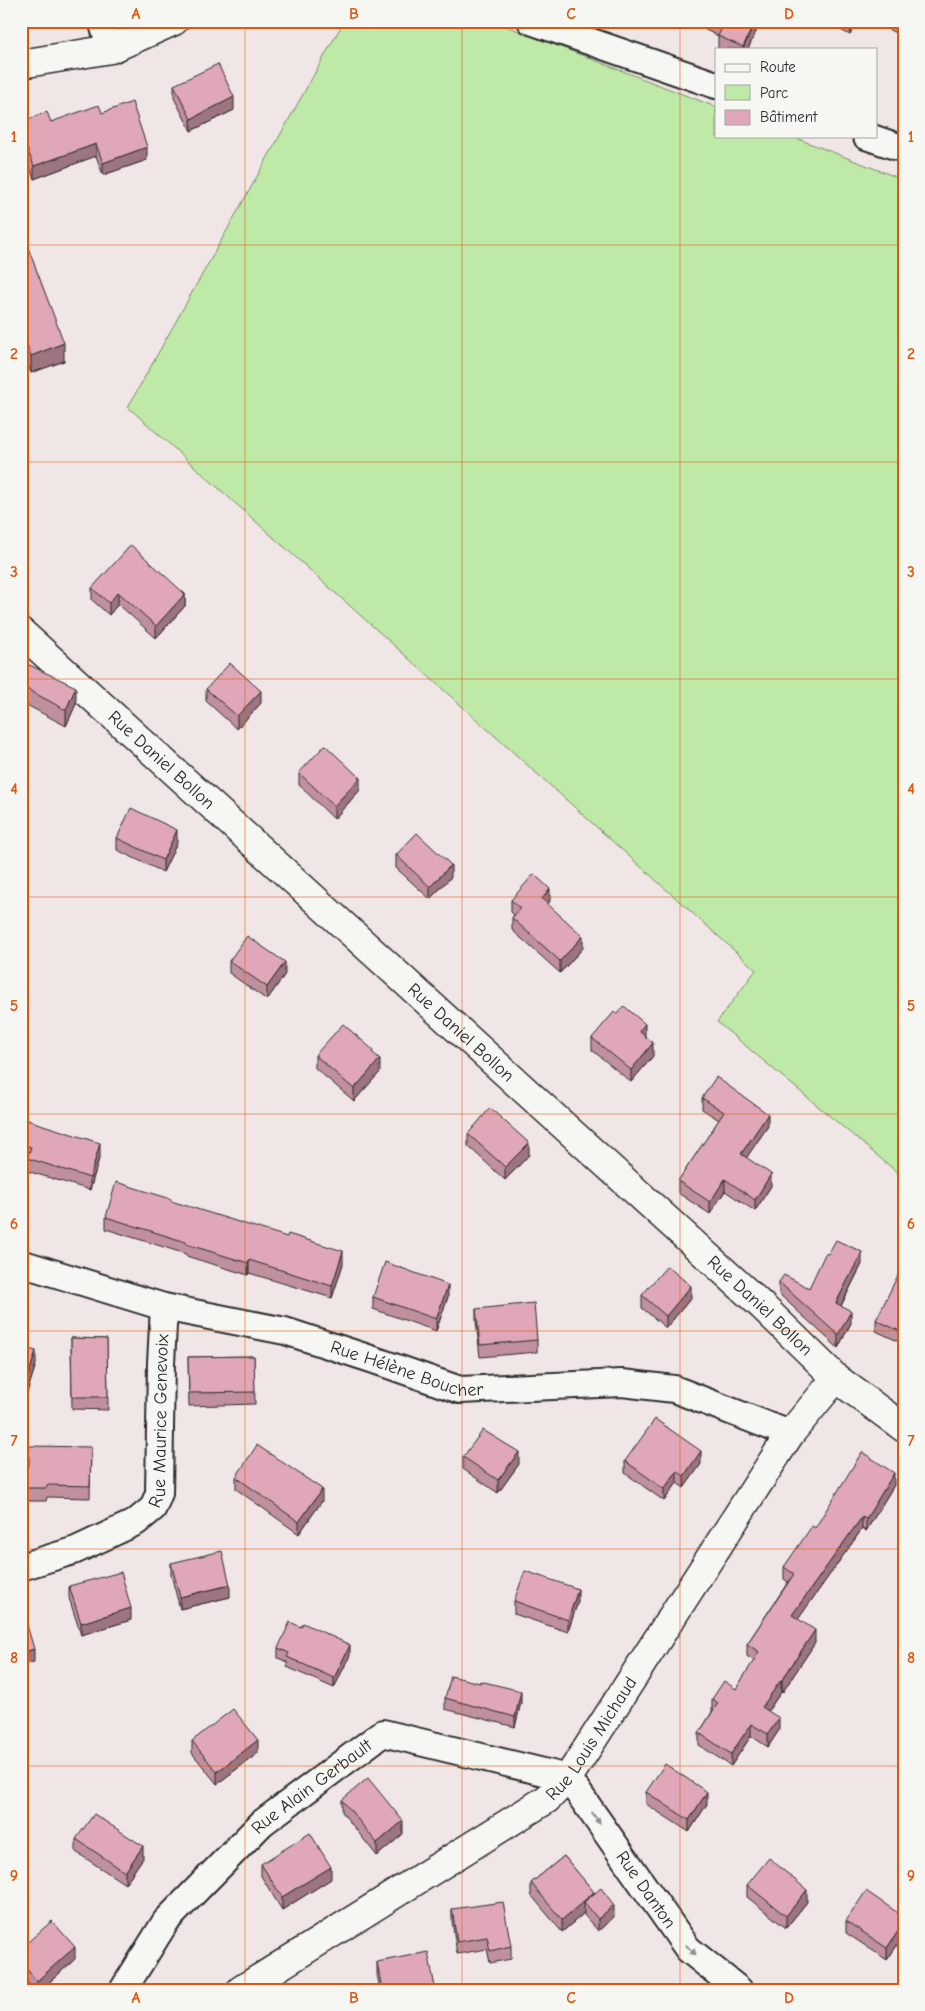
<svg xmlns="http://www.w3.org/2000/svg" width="925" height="2011" font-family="'Comic Neue',sans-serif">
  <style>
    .green { fill: #bfe9a6; stroke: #758a68 }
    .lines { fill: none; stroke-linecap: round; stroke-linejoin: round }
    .minor-casing { stroke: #2b2b2b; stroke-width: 30 }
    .tertiary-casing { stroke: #2b2b2b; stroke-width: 31 }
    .secondary-casing { stroke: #2b2b2b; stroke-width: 31 }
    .minor { stroke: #f6f6f2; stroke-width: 26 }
    .tertiary { stroke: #f6f6f2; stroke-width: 28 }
    .secondary { stroke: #f6f6f2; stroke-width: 28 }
    .wall { fill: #c0909d; stroke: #2b2b2b }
    .shaded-wall { fill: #9c7580; stroke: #2b2b2b }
    .building { fill: #dfa7b7; stroke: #2b2b2b }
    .oneway { fill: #90908e }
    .grid { fill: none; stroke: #df570e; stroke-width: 1; stroke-opacity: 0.55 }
    .labels { text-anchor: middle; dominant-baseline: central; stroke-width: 4; stroke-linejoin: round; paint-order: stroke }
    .street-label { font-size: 18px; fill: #2b2b2b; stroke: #f6f6f2 }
    .neatline { fill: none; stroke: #df570e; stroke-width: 2 }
    .grid-label { font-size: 16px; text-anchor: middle; font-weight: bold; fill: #df570e }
  </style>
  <rect width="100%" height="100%" fill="#f1e6e6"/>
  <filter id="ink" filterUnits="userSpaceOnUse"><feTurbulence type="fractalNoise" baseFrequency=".02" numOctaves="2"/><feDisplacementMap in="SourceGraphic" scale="10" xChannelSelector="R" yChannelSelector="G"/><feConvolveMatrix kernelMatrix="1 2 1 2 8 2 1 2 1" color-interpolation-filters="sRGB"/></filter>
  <g filter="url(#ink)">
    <!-- green -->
    <path class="green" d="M344,21H493L716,107V136H791L904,180V1178L717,1022L756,970L128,407Z"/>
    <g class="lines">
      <!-- minor casing -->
      <g class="minor-casing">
        <g id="minor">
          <path d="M102,21L111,49"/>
          <path d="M531,21L716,85"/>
          <path d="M866,136L904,149"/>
          <path id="s1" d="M27,1265L164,1307L285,1331L374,1360L460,1390L622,1383L674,1389L790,1434"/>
          <path id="s2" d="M21,1567L76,1550L136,1522L153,1508L159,1493L161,1363L164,1307"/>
          <path id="s3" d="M123,1990L166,1921L262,1823L383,1733L568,1778L688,1949L739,1990"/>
        </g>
      </g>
      <!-- tertiary casing -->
      <g class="tertiary-casing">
        <g id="tertiary">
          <path id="s4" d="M21,632L762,1306L836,1378L904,1428"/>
          <path id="s5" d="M241,1990L547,1799L568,1778L790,1434L836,1378"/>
        </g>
      </g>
      <!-- secondary casing -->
      <g class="secondary-casing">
        <path id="secondary" d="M21,64L111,49L174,21"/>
      </g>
      <!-- minor -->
      <use href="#minor" class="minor"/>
      <!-- tertiary -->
      <use href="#tertiary" class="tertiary"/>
      <!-- secondary -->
      <use href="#secondary" class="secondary"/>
    </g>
    <!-- wall -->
    <path class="wall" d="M687,21H761L748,49H720L718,48V36Z
      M823,21H857L850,35Z
      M875,21H904V37L875,23Z
      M174,85L234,110L191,131L174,98Z
      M102,113L147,160L103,175L96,156L34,179L21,146V122H51Z
      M21,229L64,361L31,373L21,347Z
      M92,588L185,594V606L156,638L118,604L109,615L92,600Z
      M21,653L22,662L76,704L66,726L21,702Z
      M206,689L261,703L237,729L206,701Z
      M299,773L360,790L334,819L299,785Z
      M117,838L177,843L163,872L117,850Z
      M396,855L451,877L430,899L396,868Z
      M511,900L550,901L548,904L583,948L560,973L512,930V918L514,915L511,912Z
      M229,961L285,974L267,1000L229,973Z
      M645,1036L653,1056L631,1082L592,1050V1038Z
      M373,1053L380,1072L354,1101L315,1068V1055Z
      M702,1098L768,1126L746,1158L771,1186L755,1211L725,1191L710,1214L678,1193V1181L719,1120L702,1109Z
      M21,1118L100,1155L90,1190L27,1171V1158L21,1156Z
      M468,1134L529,1155L505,1180L468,1146Z
      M171,1202L343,1264L332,1298L249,1273L248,1275L186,1256V1254L106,1229V1217Z
      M862,1264L841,1306L851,1323L838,1348L779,1294V1282L809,1288Z
      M904,1273V1344L876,1331V1320Z
      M642,1295L691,1298L666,1328L642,1308Z
      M373,1297H448L436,1331L373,1309Z
      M476,1309L537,1340V1352L480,1357L476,1321Z
      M71,1338L107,1339L108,1410L72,1409Z
      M21,1347L36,1364L25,1399L21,1397Z
      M254,1356L255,1404L189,1406L188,1357Z
      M91,1447L90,1498L47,1497L46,1501H21V1466H29Z
      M463,1457L519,1464L498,1493L463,1469Z
      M625,1461L701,1464L684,1488L677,1483L664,1501L625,1473Z
      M236,1477L322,1501L299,1534L236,1489Z
      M894,1485L866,1531L862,1529L798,1619L815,1643L782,1693L781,1692L768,1711L779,1730L768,1747L751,1736L731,1766L699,1745V1733L712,1712V1699L736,1689L754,1661L747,1656V1644L788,1582L784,1579V1567L815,1528Z
      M171,1563L230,1597L180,1609L171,1575Z
      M69,1586L131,1620L81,1635L69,1598Z
      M514,1601H578L568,1632L514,1614Z
      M278,1648L350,1655L334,1688L287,1667V1662L278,1658Z
      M445,1698L521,1702L515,1727L445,1709Z
      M192,1741L258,1753L217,1784L192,1753Z
      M646,1792L707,1804L689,1832L646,1804Z
      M342,1800L403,1834L377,1856L342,1812Z
      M76,1839L143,1858L125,1884L76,1852Z
      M564,1856L614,1917L598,1931L584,1915V1913L562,1932L531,1895V1883Z
      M261,1864L331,1879L282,1910L261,1876Z
      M747,1885L807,1902L786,1928L747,1897Z
      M452,1909L511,1946V1959L490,1963L487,1949L457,1954L452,1921Z
      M904,1917V1935L887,1960L846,1933V1921Z
      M21,1948L75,1959L41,1990H34L21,1975Z
      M377,1962L435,1990H380L377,1974Z"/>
    <!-- shaded-wall -->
    <path class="shaded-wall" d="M755,21H761L748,49H743Z
      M851,21H857L850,35V22Z
      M234,97V110L191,131V119Z
      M96,144V156L34,179V166Z
      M147,147V160L103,175V163Z
      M64,343V361L31,373V356Z
      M118,592V604L109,615V603Z
      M185,594V606L156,638V626Z
      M76,687V704L66,726V710Z
      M261,691V703L237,729V716Z
      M360,778V790L334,819V806Z
      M177,830V843L163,872V860Z
      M451,865V877L430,899V887Z
      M550,889V901L542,911V899Z
      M583,936V948L560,973V961Z
      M285,962V974L267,1000V987Z
      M645,1024V1036L639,1044V1031Z
      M653,1043V1056L631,1082V1070Z
      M380,1059V1072L354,1101V1089Z
      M768,1114V1126L741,1166V1154Z
      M100,1143V1155L90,1190V1178Z
      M529,1143V1155L505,1180V1167Z
      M771,1174V1186L755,1211V1200Z
      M725,1179V1191L710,1214V1202Z
      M343,1251V1264L332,1298V1286Z
      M862,1252V1264L836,1315V1303Z
      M249,1260V1273L248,1275V1263Z
      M448,1285V1297L436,1331V1319Z
      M691,1286V1298L666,1328V1316Z
      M851,1311V1323L838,1348V1335Z
      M36,1351V1364L25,1399V1386Z
      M701,1451V1464L684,1488V1476Z
      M519,1452V1464L498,1493V1480Z
      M677,1471V1483L664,1501V1489Z
      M894,1473V1485L866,1531V1519Z
      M322,1489V1501L299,1534V1522Z
      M862,1517V1529L792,1628V1615Z
      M230,1585V1597L180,1609V1597Z
      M578,1589V1601L568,1632V1620Z
      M131,1608V1620L81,1635V1623Z
      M815,1630V1643L782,1693V1680Z
      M350,1645V1655L334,1688V1678Z
      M34,1649V1662L21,1666V1653Z
      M781,1680V1692L762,1719V1707Z
      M521,1691V1702L515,1727V1717Z
      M779,1718V1730L768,1747V1734Z
      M751,1724V1736L731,1766V1754Z
      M258,1740V1753L217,1784V1772Z
      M707,1792V1804L689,1832V1820Z
      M403,1821V1834L377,1856V1843Z
      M143,1846V1858L125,1884V1872Z
      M331,1867V1879L282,1910V1897Z
      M807,1890V1902L786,1928V1916Z
      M594,1892V1905L584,1902V1913L562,1932V1920Z
      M614,1905V1917L598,1931V1919Z
      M904,1922V1935L887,1960V1948Z
      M75,1947V1959L41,1990H37V1981Z
      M435,1987V1990H423Z"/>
    <!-- building -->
    <path class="building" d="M713,21H755L743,47L718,36L723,26Z
      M897,21H904V25Z
      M218,64L234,97L191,119L174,85Z
      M132,102L147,147L103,163L96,144L34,166L21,134V122L47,112L51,122L99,105L102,113Z
      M21,229L64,343L31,356L21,329Z
      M131,545L185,594L156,626L118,592L109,603L92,588Z
      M21,661L76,687L66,710L21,686Z
      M230,663L261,691L237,716L206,689Z
      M325,745L360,778L334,806L299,773Z
      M131,808L177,830L163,860L117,838Z
      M417,833L451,865L430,887L396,855Z
      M534,874L550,889L542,899L583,936L560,961L512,918L520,908L511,900Z
      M247,936L285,962L267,987L229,961Z
      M624,1006L645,1024L639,1031L653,1043L631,1070L592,1038L614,1012L617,1014Z
      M343,1024L373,1050L372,1052L380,1059L354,1089L315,1055Z
      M716,1077L768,1114L741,1154L771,1174L755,1200L725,1179L710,1202L678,1181L724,1112L702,1098Z
      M490,1108L529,1143L505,1167L468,1134Z
      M21,1118L100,1143L90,1178L27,1158L31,1147L21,1144Z
      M116,1182L171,1199V1201L287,1237L288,1234L343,1251L332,1286L249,1260L248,1263L186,1244V1242L106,1217Z
      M836,1240L862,1252L836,1303L851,1311L838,1335L779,1282L784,1275L809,1288L825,1254H828Z
      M385,1262L448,1285L436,1319L373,1297Z
      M667,1266L691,1286L666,1316L642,1295Z
      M900,1271L904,1273V1333L876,1320Z
      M534,1303L537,1340L480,1345L476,1309Z
      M71,1338L107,1339L108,1397H72Z
      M21,1347L36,1351L25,1386L21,1385Z
      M254,1356L255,1392L189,1393L188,1357Z
      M655,1419L701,1451L684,1476L677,1471L664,1489L625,1461Z
      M483,1430L519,1452L498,1480L463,1457Z
      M257,1445L322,1489L299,1522L236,1477Z
      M29,1446L91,1447L90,1486L47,1485L46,1488H21V1466H29Z
      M862,1452L894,1473L866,1519L862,1517L792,1615L815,1630L782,1680H781L762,1707L779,1718L768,1734L751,1724L731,1754L699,1733L718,1703L712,1699L724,1681L736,1689L759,1652L747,1644L794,1574L784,1567L812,1526L815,1528Z
      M222,1551L230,1585L180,1597L171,1563Z
      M525,1571L578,1589L568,1620L514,1601Z
      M121,1572L131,1608L81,1623L69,1586Z
      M24,1615L34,1649L21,1653V1616Z
      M290,1622L301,1627L303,1623L350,1645L334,1678L287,1657L289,1653L278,1648Z
      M451,1676L480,1683V1681L521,1691L515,1717L445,1698Z
      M233,1709L258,1740L217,1772L192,1741Z
      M665,1764L707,1792L689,1820L646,1792Z
      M368,1778L403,1821L377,1843L342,1800Z
      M94,1814L143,1846L125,1872L76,1839Z
      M310,1833L331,1867L282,1897L261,1864Z
      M564,1856L594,1892L562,1920L531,1883Z
      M769,1858L807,1890L786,1916L747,1885Z
      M601,1888L614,1905L598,1919L584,1902Z
      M866,1891L904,1917V1922L887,1948L846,1921Z
      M503,1902L511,1946L490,1951L487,1937L457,1942L452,1909Z
      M52,1921L75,1947L37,1981L21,1963V1948Z
      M428,1952L435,1987L423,1990H382L377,1962Z"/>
    <!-- one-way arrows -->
    <defs><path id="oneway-solid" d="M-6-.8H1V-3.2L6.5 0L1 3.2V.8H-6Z" transform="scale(1.25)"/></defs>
    <g class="oneway">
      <use href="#oneway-solid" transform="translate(596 1818) rotate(55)"/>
      <use href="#oneway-solid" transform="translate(691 1950) rotate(45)"/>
    </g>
  </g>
  <!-- grid -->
  <path class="grid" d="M245,21V1990M462,21V1990M680,21V1990M21,245H904M21,462H904M21,679H904M21,897H904M21,1114H904M21,1331H904M21,1549H904M21,1766H904"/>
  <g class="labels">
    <!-- street labels -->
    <g class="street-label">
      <text stroke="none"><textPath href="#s4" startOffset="190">Rue Daniel Bollon</textPath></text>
      <text stroke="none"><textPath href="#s4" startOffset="595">Rue Daniel Bollon</textPath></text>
      <text stroke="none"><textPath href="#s4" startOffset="1000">Rue Daniel Bollon</textPath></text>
      <text stroke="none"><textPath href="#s1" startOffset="395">Rue Hélène Boucher</textPath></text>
      <text stroke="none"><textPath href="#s2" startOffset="234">Rue Maurice Genevoix</textPath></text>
      <text stroke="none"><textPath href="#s5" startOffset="436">Rue Louis Michaud</textPath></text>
      <text stroke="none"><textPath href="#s3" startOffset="280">Rue Alain Gerbault</textPath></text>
      <text stroke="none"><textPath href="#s3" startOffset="696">Rue Danton</textPath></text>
    </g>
  </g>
  <!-- margin -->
  <rect width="925" height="2011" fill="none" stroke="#f6f6f2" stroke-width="55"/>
  <!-- legend -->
  <rect x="715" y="48" width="162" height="90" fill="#f6f6f2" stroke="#a5a5a2"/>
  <rect x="725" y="64" width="25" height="8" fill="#f6f6f2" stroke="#a5a5a2"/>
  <text x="760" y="72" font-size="15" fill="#2b2b2b">Route</text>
  <rect x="725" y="85" width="25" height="15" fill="#bfe9a6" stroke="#a5a5a2"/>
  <text x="760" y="98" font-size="15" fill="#2b2b2b">Parc</text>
  <rect x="725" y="110" width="25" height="15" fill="#dfa7b7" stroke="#a5a5a2"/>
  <text x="760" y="122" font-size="15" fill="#2b2b2b">Bâtiment</text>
  <rect x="28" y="28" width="870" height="1956" class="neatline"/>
  <g class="grid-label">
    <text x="136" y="19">A</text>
    <text x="354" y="19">B</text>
    <text x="571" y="19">C</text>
    <text x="789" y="19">D</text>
    <text x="14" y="142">1</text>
    <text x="911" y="142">1</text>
    <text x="14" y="359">2</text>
    <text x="911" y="359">2</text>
    <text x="14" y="577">3</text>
    <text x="911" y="577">3</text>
    <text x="14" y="794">4</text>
    <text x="911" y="794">4</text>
    <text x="14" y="1011">5</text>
    <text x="911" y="1011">5</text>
    <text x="14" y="1229">6</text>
    <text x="911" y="1229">6</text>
    <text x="14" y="1446">7</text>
    <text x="911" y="1446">7</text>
    <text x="14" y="1663">8</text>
    <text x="911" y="1663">8</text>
    <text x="14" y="1881">9</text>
    <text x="911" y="1881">9</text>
    <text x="136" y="2003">A</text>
    <text x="354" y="2003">B</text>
    <text x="571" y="2003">C</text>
    <text x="789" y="2003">D</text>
  </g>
</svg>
